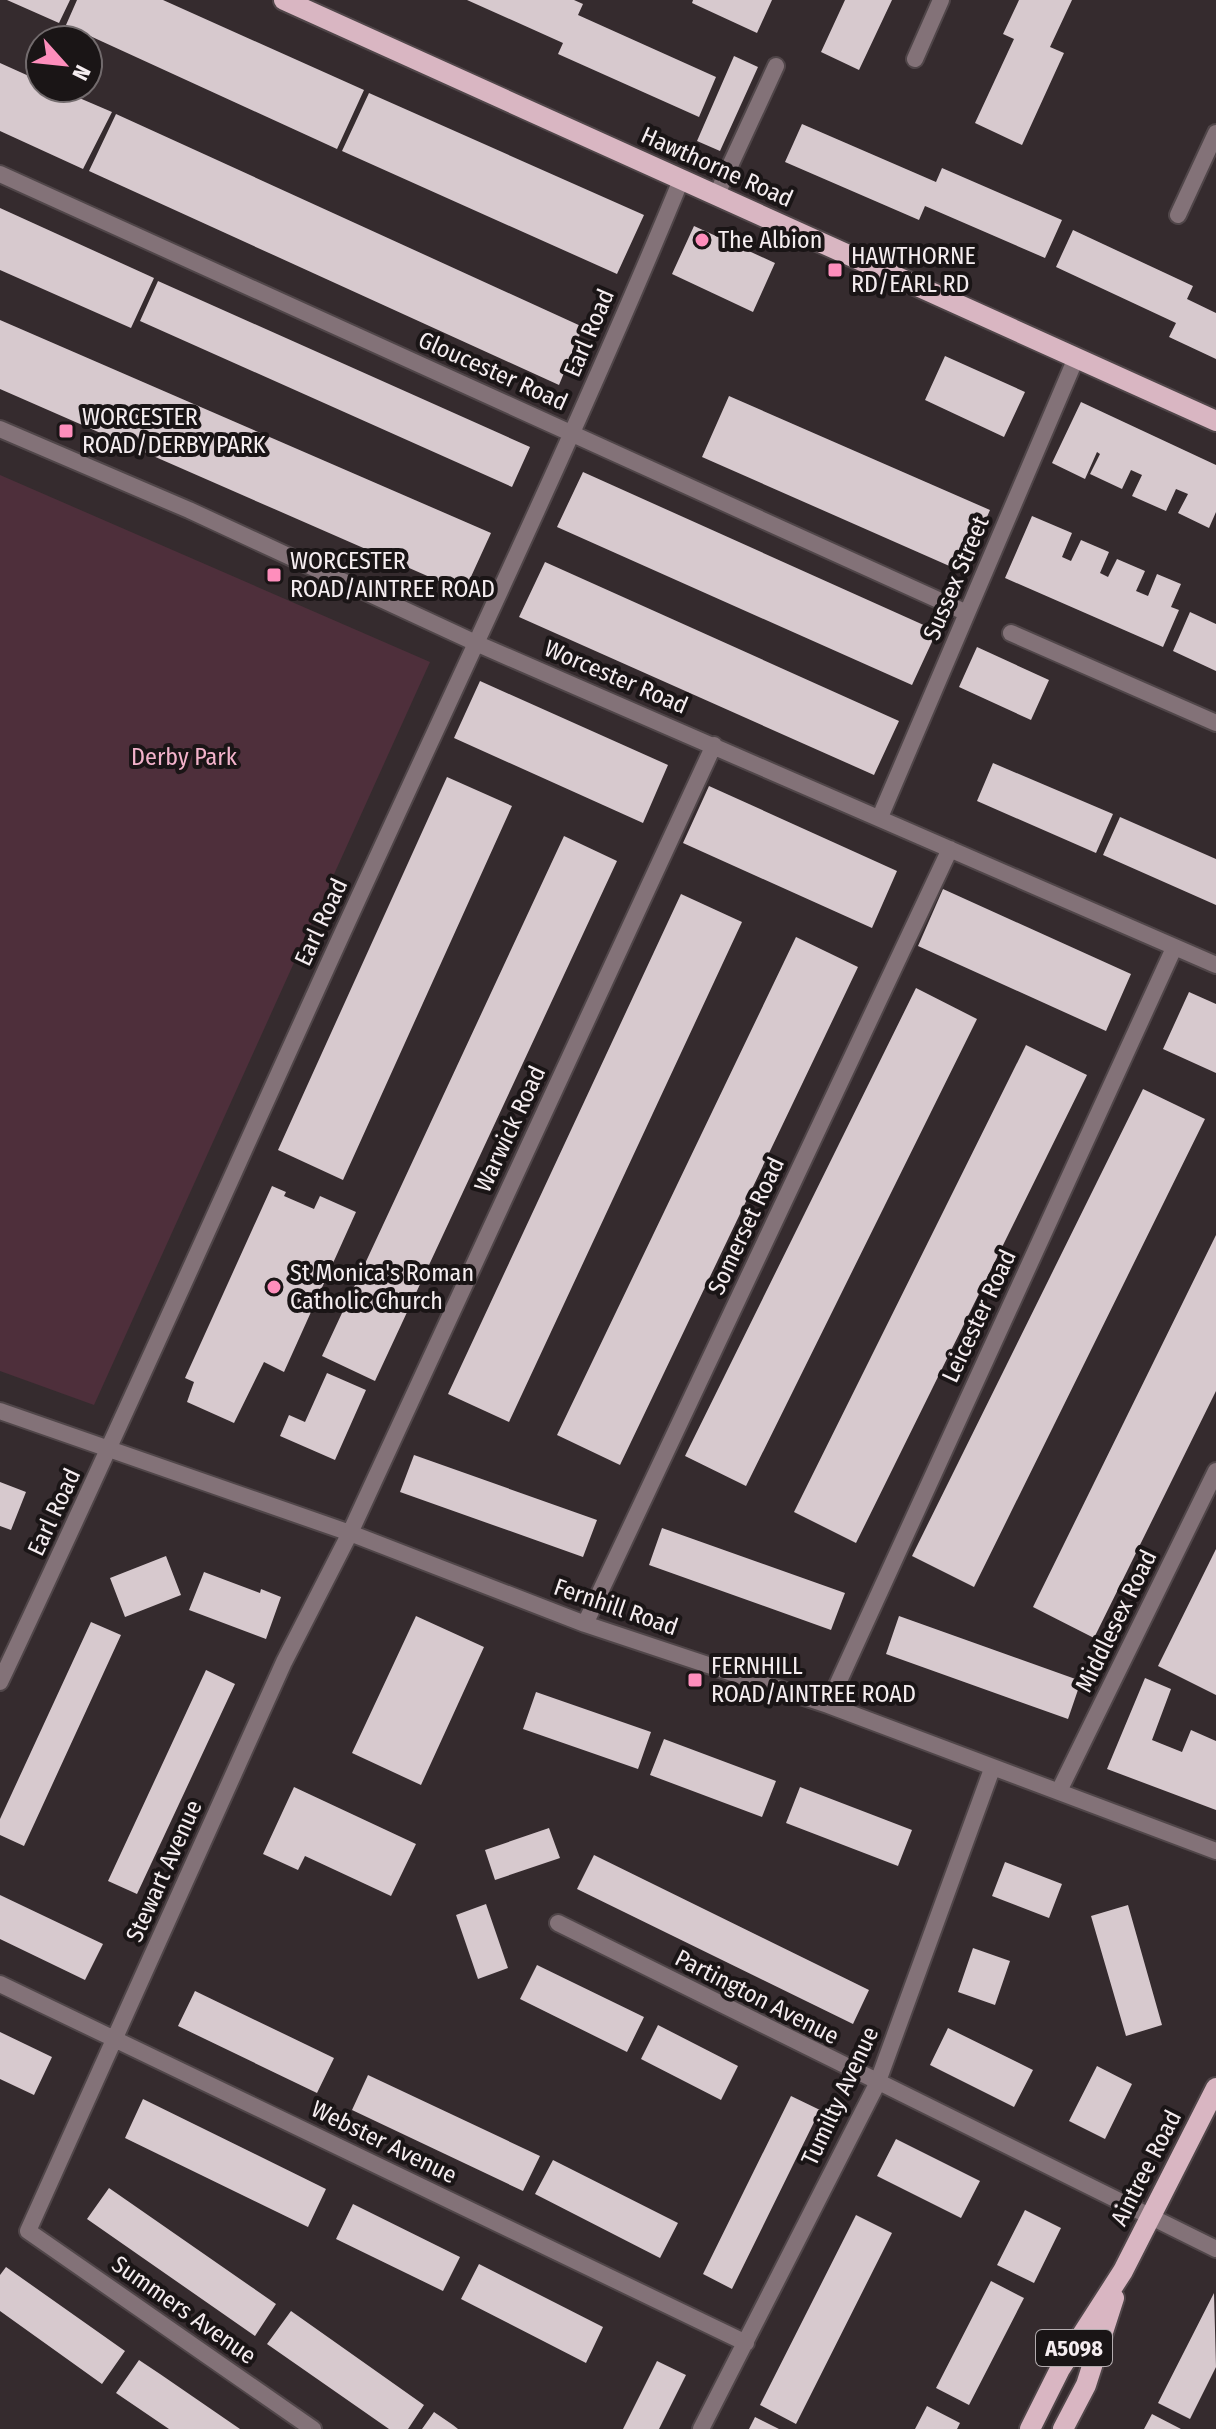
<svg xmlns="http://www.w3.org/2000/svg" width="1216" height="2429" font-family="'Fira Sans Condensed',sans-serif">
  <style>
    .park { fill: #4e2f3b }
    .building { fill: #d7c9ce }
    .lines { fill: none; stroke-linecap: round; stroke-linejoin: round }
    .street-casing { stroke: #504649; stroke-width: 20 }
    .primary-casing { stroke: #504649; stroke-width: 24 }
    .street { stroke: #837278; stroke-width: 16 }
    .primary { stroke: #d9b6c2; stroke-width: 20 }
    .poi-dot { fill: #fe8ebc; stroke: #1a1516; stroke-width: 3 }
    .labels { text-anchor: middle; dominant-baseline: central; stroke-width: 8; stroke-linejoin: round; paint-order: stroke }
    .shield { fill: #1a1516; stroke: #b3acaf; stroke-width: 2 }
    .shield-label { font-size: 22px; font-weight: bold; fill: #f5edf0 }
    .street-label { font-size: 24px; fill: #f5edf0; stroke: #1a1516 }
    .poi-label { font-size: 24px; fill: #f5edf0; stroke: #1a1516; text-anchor: start }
    .park-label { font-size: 24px; fill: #f3b3cb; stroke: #1a1516 }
  </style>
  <rect width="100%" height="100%" fill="#352b2e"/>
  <!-- park -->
  <path class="park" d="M0,475L430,662L94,1405L0,1371Z"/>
  <!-- building -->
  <path class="building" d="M7,0H70L59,23Z
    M77,0H163L364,90L337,149L66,25Z
    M467,0H574L583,4L578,15L716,77L699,117L558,54L563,43Z
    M693,0H772L757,33L692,3Z
    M845,0H892L859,70L821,52Z
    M1019,0H1072L1050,47L1064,53L1022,145L975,123L1014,39L1003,34Z
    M734,56L758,67L720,151L697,141Z
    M0,63L40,81V88H56L112,112L83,169L0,131Z
    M369,93L644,215L617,274L342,151Z
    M116,114L583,327L559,385L89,171Z
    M802,124L936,182L942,168L1062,220L1045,258L925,206L919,220L785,162Z
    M0,208L154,278L131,328L0,270Z
    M694,226L775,263L753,312L672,274Z
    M1073,230L1193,286L1187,299L1216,313V359L1169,337L1176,323L1056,267Z
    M158,281L530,447L512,487L140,321Z
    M0,320L491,533L464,592L0,389Z
    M945,356L1025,392L1004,437L925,400Z
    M729,396L990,510L963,572L702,457Z
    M1081,402L1216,465V512L1209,528L1178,513L1188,494L1176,489L1166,511L1132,496L1142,475L1131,470L1122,489L1090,474L1100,454L1097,452L1085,479L1052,463Z
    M583,472L937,631L912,685L557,527Z
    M1032,516L1072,533L1062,557L1071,561L1081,540L1109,552L1100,573L1108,577L1117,559L1145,571L1136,591L1148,596L1157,574L1181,584L1171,607L1179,610L1163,647L1005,578Z
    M545,562L899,721L874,775L519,617Z
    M1190,612L1216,624V671L1173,651Z
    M977,647L1049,680L1031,720L959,687Z
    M480,681L668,765L643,823L454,738Z
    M993,763L1113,814L1096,853L977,801Z
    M447,777L512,806L343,1180L278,1150Z
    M709,786L897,871L872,928L683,843Z
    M1120,817L1216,859V905L1103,855Z
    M564,836L617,861L375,1381L322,1356Z
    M943,889L1131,974L1106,1031L918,946Z
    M681,894L742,922L509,1422L448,1394Z
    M796,937L858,967L620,1465L557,1435Z
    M916,988L977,1019L746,1486L685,1456Z
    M1189,992L1216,1004V1073L1163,1049Z
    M1026,1045L1087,1075L856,1543L794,1512Z
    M1143,1089L1205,1119L974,1587L912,1556Z
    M272,1186L286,1192L284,1196L314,1209L320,1196L356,1212L284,1372L264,1362L234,1423L187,1402L194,1382L185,1378Z
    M1216,1235V1391L1094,1638L1033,1607Z
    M327,1373L366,1390L335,1460L280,1436L289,1415L305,1422Z
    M414,1455L597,1520L583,1557L400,1492Z
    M0,1482L26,1492L11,1530L0,1526Z
    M662,1528L845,1593L831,1630L649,1565Z
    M1216,1549V1695L1158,1666Z
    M166,1556L181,1595L125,1617L110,1578Z
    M204,1572L260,1593L261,1589L281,1597L266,1639L189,1610Z
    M416,1616L484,1647L421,1785L352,1753Z
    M899,1616L1081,1681L1068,1719L886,1654Z
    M91,1622L121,1635L24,1846L0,1835V1819Z
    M206,1670L235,1684L137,1894L108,1881Z
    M1145,1678L1171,1689L1152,1740L1182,1752L1191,1730L1216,1741V1810L1107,1769Z
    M536,1692L651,1732L638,1769L523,1729Z
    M664,1739L776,1781L762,1817L650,1775Z
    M294,1787L416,1844L391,1896L305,1856L298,1870L263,1854Z
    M800,1787L912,1830L898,1866L786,1823Z
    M549,1828L560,1858L495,1880L485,1850Z
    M594,1855L869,1990L853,2024L577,1889Z
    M1005,1862L1062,1884L1049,1918L992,1896Z
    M0,1895L103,1944L85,1980L0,1939Z
    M486,1904L508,1968L478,1979L456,1915Z
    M1128,1905L1162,2025L1126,2036L1091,1916Z
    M973,1948L1010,1961L995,2005L958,1992Z
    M537,1965L644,2017L627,2052L520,1999Z
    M195,1991L334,2058L317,2093L178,2026Z
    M658,2025L738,2066L721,2100L641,2059Z
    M948,2028L1033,2070L1014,2107L930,2065Z
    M0,2032L52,2057L34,2095L0,2079Z
    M1097,2066L1132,2084L1105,2139L1069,2121Z
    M368,2075L540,2156L523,2191L352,2110Z
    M791,2096L820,2110L732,2289L703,2274Z
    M143,2099L326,2189L308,2227L125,2138Z
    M896,2139L980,2181L961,2218L877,2176Z
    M553,2160L678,2223L660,2258L535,2194Z
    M109,2188L276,2304L255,2336L87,2219Z
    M353,2204L460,2257L443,2291L336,2239Z
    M1025,2210L1061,2228L1034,2283L997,2265Z
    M856,2215L892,2233L796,2424L760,2405Z
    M479,2264L603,2327L586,2363L461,2299Z
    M6,2267L125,2351L102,2384L0,2311V2275Z
    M991,2281L1024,2298L969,2405L936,2388Z
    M1214,2293L1216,2367L1190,2419L1158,2403Z
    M291,2311L424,2405L408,2429H389L267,2344Z
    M139,2360L160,2374L240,2429H169L116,2393Z
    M657,2361L686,2375L659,2429H623Z
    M927,2406L960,2423L957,2429H915Z
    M434,2412L453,2425L458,2429H422Z
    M1152,2414L1181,2429H1144Z
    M755,2417L779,2429H749Z"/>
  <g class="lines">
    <!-- street casing -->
    <g class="street-casing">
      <path id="street" d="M915,59L941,0
        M0,174L967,613
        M716,196L776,66
        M1178,215L1216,133
        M0,429L189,510L478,644L1216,965
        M1011,633L1216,723
        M880,817L1076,358
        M0,1411L350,1533L585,1624L828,1705L1216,1851
        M585,1624L950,849
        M0,1682C109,1452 212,1220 317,989C439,719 568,454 681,180
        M828,1705L1174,948
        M1059,1791L1216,1471
        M558,1923L1216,2249
        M0,1984L746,2343
        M313,2429L28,2231L284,1662L350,1533L714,745
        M701,2429L877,2084L992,1769"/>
    </g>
    <!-- primary casing -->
    <g class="primary-casing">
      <path id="primary" d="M284,0L1216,421
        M1030,2429L1060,2369L1123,2271L1216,2088
        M1063,2429L1086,2385L1114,2298"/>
    </g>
    <!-- street -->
    <use href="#street" class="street"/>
    <!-- primary -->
    <use href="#primary" class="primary"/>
  </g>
  <!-- markers -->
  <g class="poi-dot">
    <circle cx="702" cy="240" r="8"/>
    <rect x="827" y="262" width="16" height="16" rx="4"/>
    <rect x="58" y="423" width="16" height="16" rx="4"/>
    <rect x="266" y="567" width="16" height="16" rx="4"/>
    <circle cx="274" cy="1287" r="8"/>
    <rect x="687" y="1672" width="16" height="16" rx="4"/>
  </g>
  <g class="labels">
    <!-- shield labels -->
    <rect class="shield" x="1036" y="2330" width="76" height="36" rx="6"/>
    <g class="shield-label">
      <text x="1074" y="2348">A5098</text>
    </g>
    <!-- street labels -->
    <g class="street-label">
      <text transform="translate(717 167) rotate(24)">Hawthorne Road</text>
      <text transform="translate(589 333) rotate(-67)">Earl Road</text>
      <text transform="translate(493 371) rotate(24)">Gloucester Road</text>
      <text transform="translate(956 578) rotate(-67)">Sussex Street</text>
      <text transform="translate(616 677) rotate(23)">Worcester Road</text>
      <text transform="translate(321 922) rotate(-65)">Earl Road</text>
      <text transform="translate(510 1129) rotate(-65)">Warwick Road</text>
      <text transform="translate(746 1226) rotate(-65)">Somerset Road</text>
      <text transform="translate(979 1316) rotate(-65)">Leicester Road</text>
      <text transform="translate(54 1512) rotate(-65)">Earl Road</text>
      <text transform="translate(616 1607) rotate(19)">Fernhill Road</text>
      <text transform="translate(1116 1621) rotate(-64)">Middlesex Road</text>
      <text transform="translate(164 1871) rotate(-66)">Stewart Avenue</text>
      <text transform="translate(757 1997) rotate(27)">Partington Avenue</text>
      <text transform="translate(840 2096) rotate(-65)">Tumilty Avenue</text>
      <text transform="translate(384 2142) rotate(26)">Webster Avenue</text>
      <text transform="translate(1146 2168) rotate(-63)">Aintree Road</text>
      <text transform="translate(184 2310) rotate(35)">Summers Avenue</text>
    </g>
    <!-- poi labels -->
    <g class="poi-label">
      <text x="718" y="240">The Albion</text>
      <text x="851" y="256">HAWTHORNE<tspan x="851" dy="28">RD/EARL RD</tspan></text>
      <text x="82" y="417">WORCESTER<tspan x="82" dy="28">ROAD/DERBY PARK</tspan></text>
      <text x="290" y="561">WORCESTER<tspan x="290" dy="28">ROAD/AINTREE ROAD</tspan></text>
      <text x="290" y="1273">St Monica's Roman<tspan x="290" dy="28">Catholic Church</tspan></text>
      <text x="711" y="1666">FERNHILL<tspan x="711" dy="28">ROAD/AINTREE ROAD</tspan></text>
    </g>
    <!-- park labels -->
    <g class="park-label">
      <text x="184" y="757">Derby Park</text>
    </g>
  </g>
  <!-- north arrow -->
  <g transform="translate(64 64) rotate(117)"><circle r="38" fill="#1a1516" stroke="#726b6d" stroke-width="2"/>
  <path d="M0-6L14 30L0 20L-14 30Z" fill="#fe8ebc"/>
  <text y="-12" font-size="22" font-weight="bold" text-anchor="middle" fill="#f5edf0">N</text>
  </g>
</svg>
